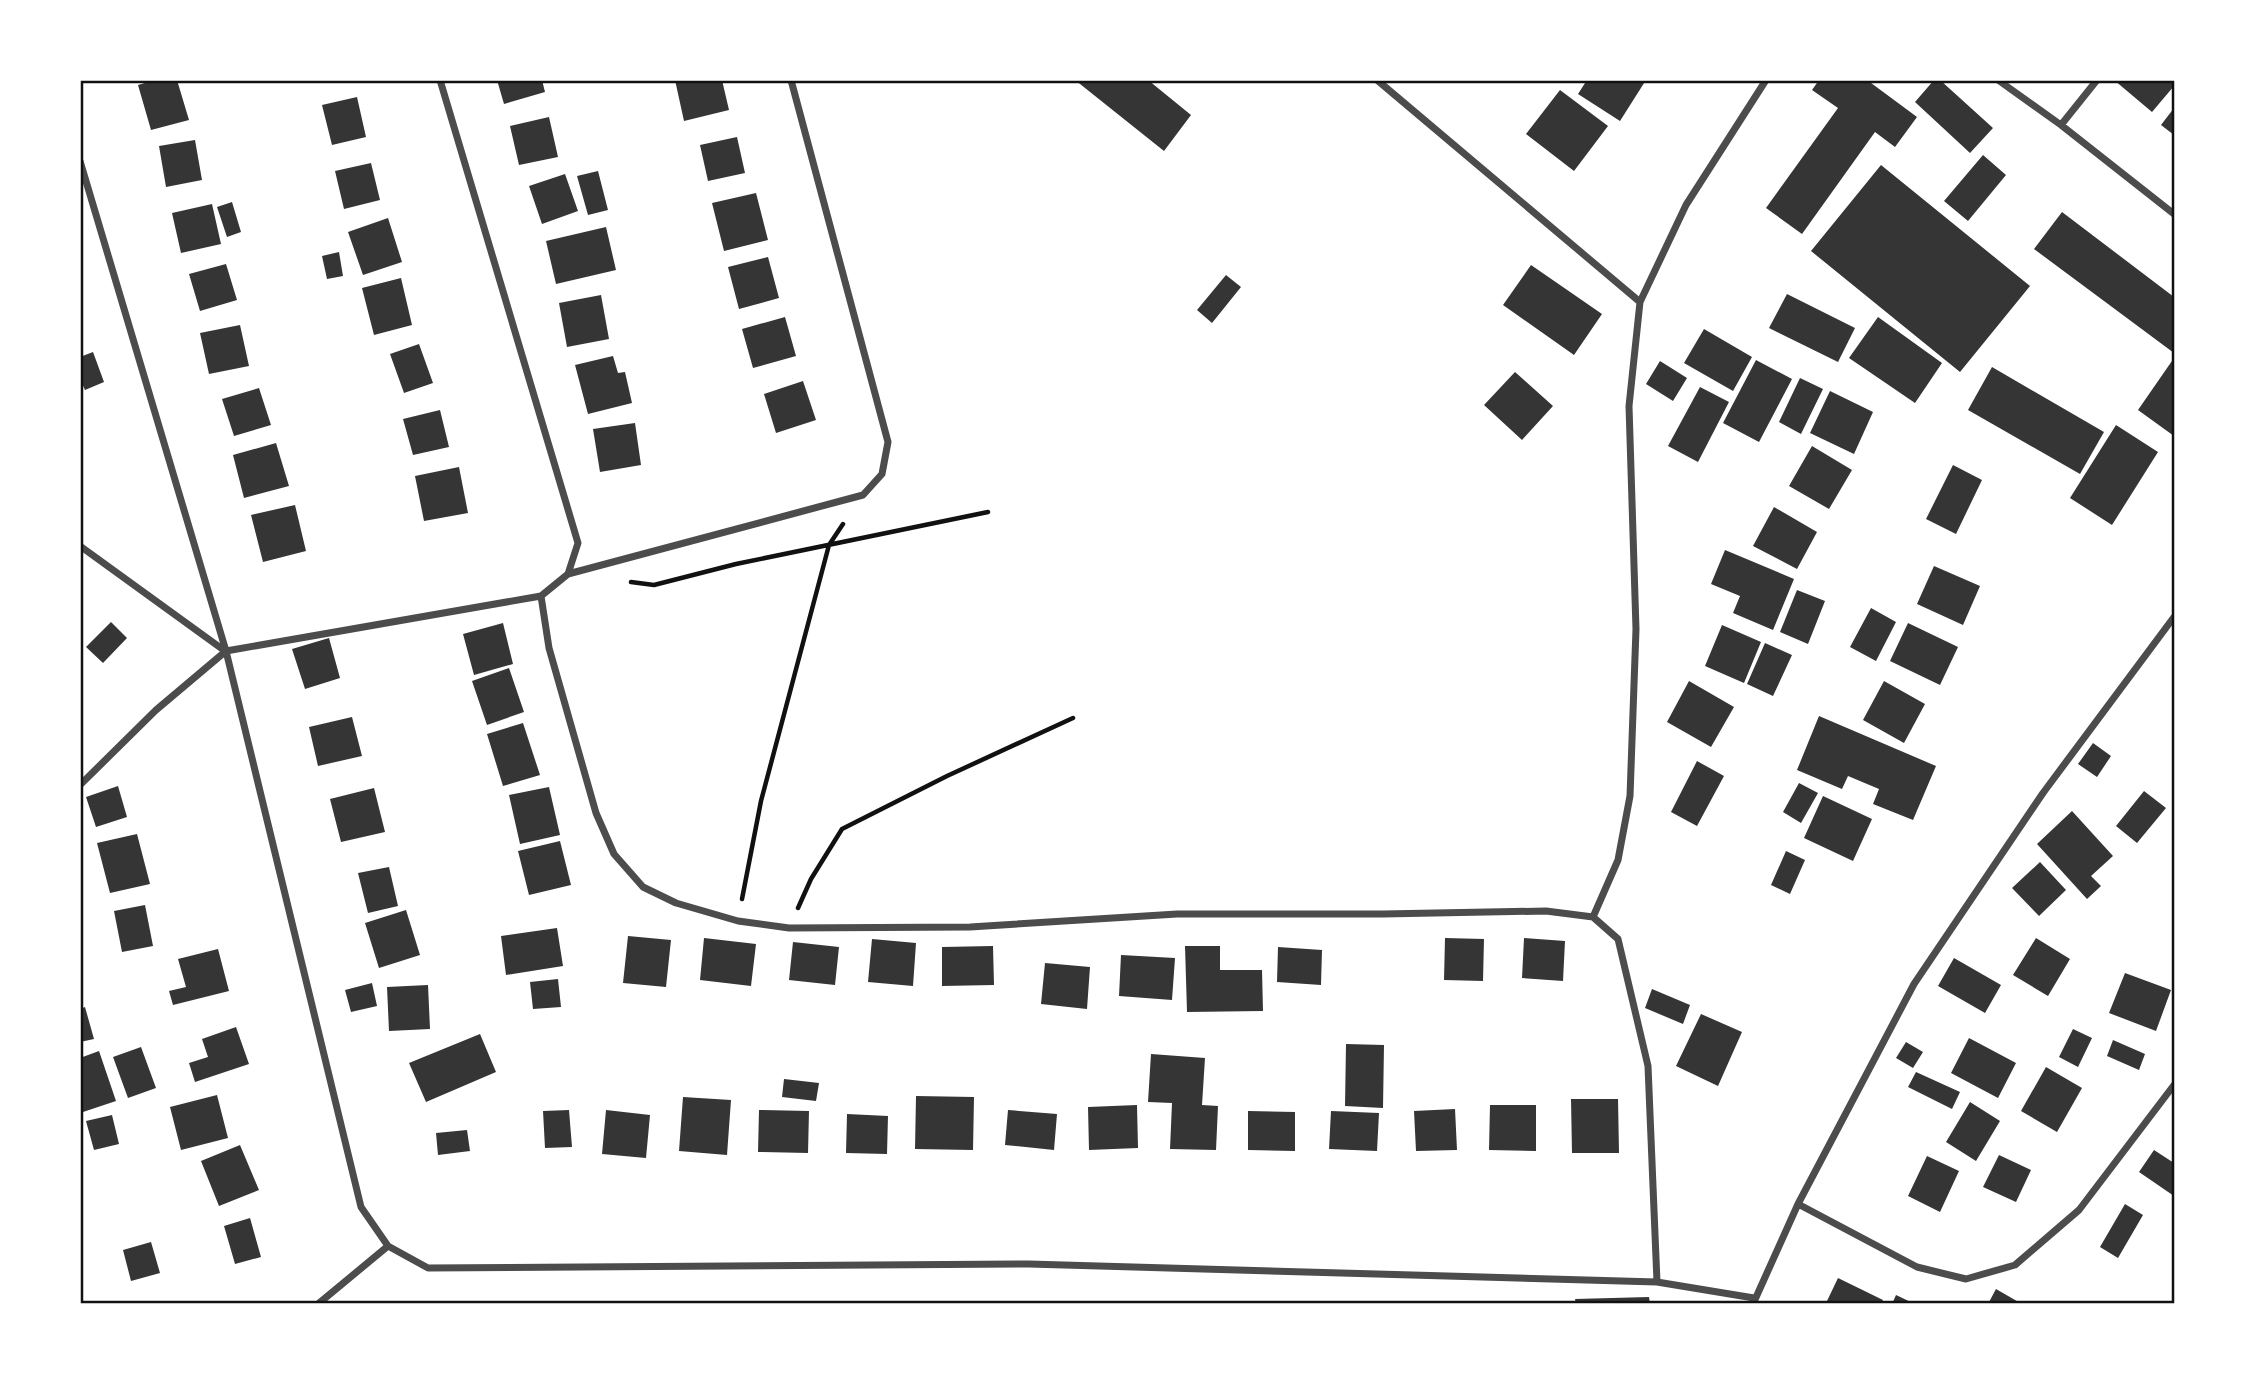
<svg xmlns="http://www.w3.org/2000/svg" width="2255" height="1384" font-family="'Source Sans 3',sans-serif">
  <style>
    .building { fill: #353535 }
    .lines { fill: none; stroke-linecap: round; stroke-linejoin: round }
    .path { stroke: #111; stroke-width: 4.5 }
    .minor { stroke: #4c4c4c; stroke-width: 7 }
    .neatline { fill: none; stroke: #111; stroke-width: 2.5 }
  </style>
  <rect width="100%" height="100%" fill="#fff"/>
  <!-- building -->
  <path class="building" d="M155,80H177L189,120L151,130L138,85Z
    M497,80H542L545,92L504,104Z
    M675,80H722L729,110L684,121Z
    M1075,80H1148L1191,115L1164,151Z
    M1587,80H1646L1620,121L1578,94Z
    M1819,80H1867L1917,117L1895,147L1875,132L1802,234L1766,208L1838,108L1812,90Z
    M1934,80H1940L1993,128L1970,153L1915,102Z
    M2114,80H2174V86L2152,112Z
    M1560,90L1608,126L1574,171L1526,134Z
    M357,97L366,137L332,145L322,105Z
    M2174,108V135L2161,125Z
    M549,117L558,157L519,165L510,126Z
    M737,137L745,173L708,181L700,145Z
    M195,140L202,180L166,187L159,146Z
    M1983,155L2006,175L1968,221L1944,201Z
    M371,163L380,200L344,209L335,171Z
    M1881,165L2030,286L1960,372L1811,251Z
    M598,171L608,210L588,215L577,176Z
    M565,174L578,211L542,224L529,186Z
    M756,193L768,240L724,251L712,203Z
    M232,202L241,232L227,237L217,207Z
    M212,204L221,244L181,253L172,213Z
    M2062,212L2174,297V353L2034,249Z
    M388,218L402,262L363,275L348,232Z
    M606,227L616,270L556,284L546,241Z
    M339,252L343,276L327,279L322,256Z
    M768,257L779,298L739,309L728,267Z
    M226,264L237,300L200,311L189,274Z
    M1531,265L1602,314L1574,355L1503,305Z
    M1226,275L1241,287L1212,323L1197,310Z
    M401,278L412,325L374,335L362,288Z
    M1787,294L1855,328L1838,362L1769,328Z
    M601,295L609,339L567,347L559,303Z
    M785,317L796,356L753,368L742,329Z
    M1878,317L1942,363L1915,403L1849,358Z
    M240,325L249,366L209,374L200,333Z
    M1704,329L1752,357L1733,391L1684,363Z
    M419,344L433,383L404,393L390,354Z
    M93,352L104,382L85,390L80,379V357Z
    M613,356L618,373L625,372L632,403L588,414L575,365Z
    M2174,358V436L2138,410Z
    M1756,360L1792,379L1759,442L1723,423Z
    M1660,361L1687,378L1673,401L1646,384Z
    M1992,367L2104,432L2080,474L1968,410Z
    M1515,372L1553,406L1522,440L1484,405Z
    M1800,378L1823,389L1801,434L1779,422Z
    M803,381L816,420L776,433L764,394Z
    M1700,387L1729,402L1698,462L1668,446Z
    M259,388L271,425L234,436L222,399Z
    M1830,391L1873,412L1854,454L1810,433Z
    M440,410L449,447L413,455L403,419Z
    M635,423L641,465L600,472L593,429Z
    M2116,425L2158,452L2112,525L2070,498Z
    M276,443L289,486L244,498L233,455Z
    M1812,446L1852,470L1829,509L1789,486Z
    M1953,465L1982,480L1956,534L1926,519Z
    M459,467L468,513L424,521L415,476Z
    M295,505L306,551L263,562L251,515Z
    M1774,507L1817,532L1797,569L1753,546Z
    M1725,550L1794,579L1773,630L1733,613L1740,596L1711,584Z
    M1934,566L1980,586L1963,625L1917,604Z
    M1797,590L1825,601L1808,644L1780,632Z
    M1871,608L1896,622L1876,661L1850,647Z
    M111,622L127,638L103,663L86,647Z
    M503,623L513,664L474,675L463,634Z
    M1908,623L1958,647L1940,685L1890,661Z
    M1722,625L1761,642L1744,683L1705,666Z
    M329,638L340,678L305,689L292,649Z
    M1765,643L1792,655L1773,696L1747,684Z
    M509,668L524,712L487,725L472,681Z
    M1689,681L1734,707L1711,747L1667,722Z
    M1884,681L1925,704L1904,743L1863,720Z
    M1819,716L1936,766L1913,820L1873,804L1879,789L1848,776L1842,789L1797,770Z
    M352,717L362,756L318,766L309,727Z
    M523,723L540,775L503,786L487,734Z
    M2093,743L2111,756L2097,777L2078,764Z
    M1697,761L1724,776L1697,826L1671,812Z
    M1799,783L1818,793L1801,823L1783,812Z
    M118,786L127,817L96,827L86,797Z
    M549,787L560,835L520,844L509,795Z
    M374,788L385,832L341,842L330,799Z
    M2144,791L2166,808L2137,843L2116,826Z
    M1823,796L1872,819L1853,861L1804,838Z
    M2072,811L2113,856L2091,876L2101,886L2087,899L2037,844Z
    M137,834L150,884L110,893L97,843Z
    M560,841L571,885L529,895L518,851Z
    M1786,851L1805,860L1790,894L1771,885Z
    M2040,862L2066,890L2039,916L2012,888Z
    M389,867L398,906L368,913L358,873Z
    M145,905L153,946L122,952L114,911Z
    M406,910L420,955L379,968L365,923Z
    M557,928L563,966L506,975L501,936Z
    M628,936L671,940L666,987L623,983Z
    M704,938L756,944L751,986L700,980Z
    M1445,938L1484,939L1483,981L1444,980Z
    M1524,938L1565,941L1563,981L1522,978Z
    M2036,938L2070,959L2048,996L2013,975Z
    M872,939L916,943L913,986L868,982Z
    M793,942L839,947L835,985L789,980Z
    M993,946L994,985L942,986V947Z
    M1185,946H1220V970H1262L1263,1011L1187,1012Z
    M1278,947L1322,950L1321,985L1277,982Z
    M218,949L229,991L173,1005L169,991L186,987L178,959Z
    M1121,955L1175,958L1172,1000L1119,996Z
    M1954,958L2001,985L1985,1013L1938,986Z
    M1045,963L1090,967L1087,1009L1041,1004Z
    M2125,973L2171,990L2156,1031L2109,1013Z
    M558,979L561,1007L533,1009L530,982Z
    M372,983L377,1006L351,1012L345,990Z
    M428,985L430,1029L389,1031L387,987Z
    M1652,989L1690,1005L1683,1024L1645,1008Z
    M85,1007L94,1039L80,1042V1009Z
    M1701,1014L1742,1032L1718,1086L1676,1066Z
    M236,1027L249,1064L195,1082L189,1063L208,1057L202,1039Z
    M2073,1029L2092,1038L2078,1067L2059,1057Z
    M480,1034L496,1072L426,1102L409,1063Z
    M1969,1038L2016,1063L1998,1098L1951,1073Z
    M2113,1040L2145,1054L2139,1070L2107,1056Z
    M1906,1042L1923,1052L1913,1068L1896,1058Z
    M1346,1044L1384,1045L1383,1108L1345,1106Z
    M141,1047L156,1088L128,1098L113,1057Z
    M99,1051L116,1101L80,1113V1058Z
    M1151,1054L1205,1058L1202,1105L1218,1106L1216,1150L1170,1149L1172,1103L1148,1102Z
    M2046,1067L2082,1088L2057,1132L2021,1111Z
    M1916,1072L1960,1092L1952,1109L1908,1087Z
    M784,1079L819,1083L816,1101L782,1097Z
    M217,1095L228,1138L181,1150L170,1107Z
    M916,1096L974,1097L973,1150L915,1149Z
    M683,1097L731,1100L727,1155L679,1151Z
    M1571,1099H1618L1619,1153H1572Z
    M1970,1102L2000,1121L1976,1161L1946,1142Z
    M1137,1105L1138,1148L1089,1150L1088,1107Z
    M1490,1105H1536V1151L1489,1150Z
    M1455,1109L1457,1150L1416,1151L1414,1111Z
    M569,1110L572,1147L545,1148L543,1111Z
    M606,1110L650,1115L646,1158L602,1154Z
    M759,1110L809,1111L808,1153L758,1152Z
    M1008,1110L1057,1114L1054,1150L1005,1145Z
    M1248,1111L1295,1112V1151L1248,1150Z
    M1331,1111L1379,1113L1377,1151L1329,1149Z
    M847,1114L888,1116L887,1154L846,1153Z
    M112,1115L119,1144L94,1150L86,1121Z
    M467,1130L470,1151L438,1155L436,1133Z
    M240,1145L259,1190L219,1206L201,1161Z
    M2154,1150L2174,1163V1196L2139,1172Z
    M1999,1155L2031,1170L2016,1202L1983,1187Z
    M1927,1156L1959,1171L1940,1212L1908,1196Z
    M2125,1204L2143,1215L2118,1258L2100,1247Z
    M250,1218L261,1257L235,1264L224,1226Z
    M151,1242L160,1273L131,1281L123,1250Z
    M1838,1278L1883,1300L1881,1304H1833L1827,1301Z
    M1996,1289L2022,1304H1988Z
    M1896,1295L1915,1304H1892Z
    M1649,1297L1650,1304H1576L1575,1299Z"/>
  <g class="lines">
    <!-- path -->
    <path class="path" d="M631,582L654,585L736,564L988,512
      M742,899L761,801L829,545L843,524
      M798,908L811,879L842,829L947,776L1073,718"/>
    <!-- minor -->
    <path class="minor" d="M1377,80L1640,302
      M1998,80L2061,125L2174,214
      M2061,125L2097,80
      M80,161L226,651L361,1207L388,1246L428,1268L1029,1264L1657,1282L1754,1298
      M80,546L225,651
      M568,574L863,495L882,474L888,442L791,80
      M541,596L549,648L596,813L614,854L643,887L676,903L738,921L789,928L970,927L1177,914H1383L1546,911L1593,917L1618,939L1648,1066L1657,1282
      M80,785L156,710L226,651L541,596L568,574L578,543L440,80
      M1593,917L1618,860L1630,796L1636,629L1629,406L1640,302L1686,205L1766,80
      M1798,1204L1917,1267L1966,1279L2015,1265L2079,1210L2174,1085
      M318,1304L388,1246
      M1753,1304L1798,1204L1914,984L2043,793L2174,617"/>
  </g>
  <!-- border -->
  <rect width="2255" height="1384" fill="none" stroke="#ffffff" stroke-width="164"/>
  <rect x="82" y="82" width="2091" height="1220" class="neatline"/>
</svg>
